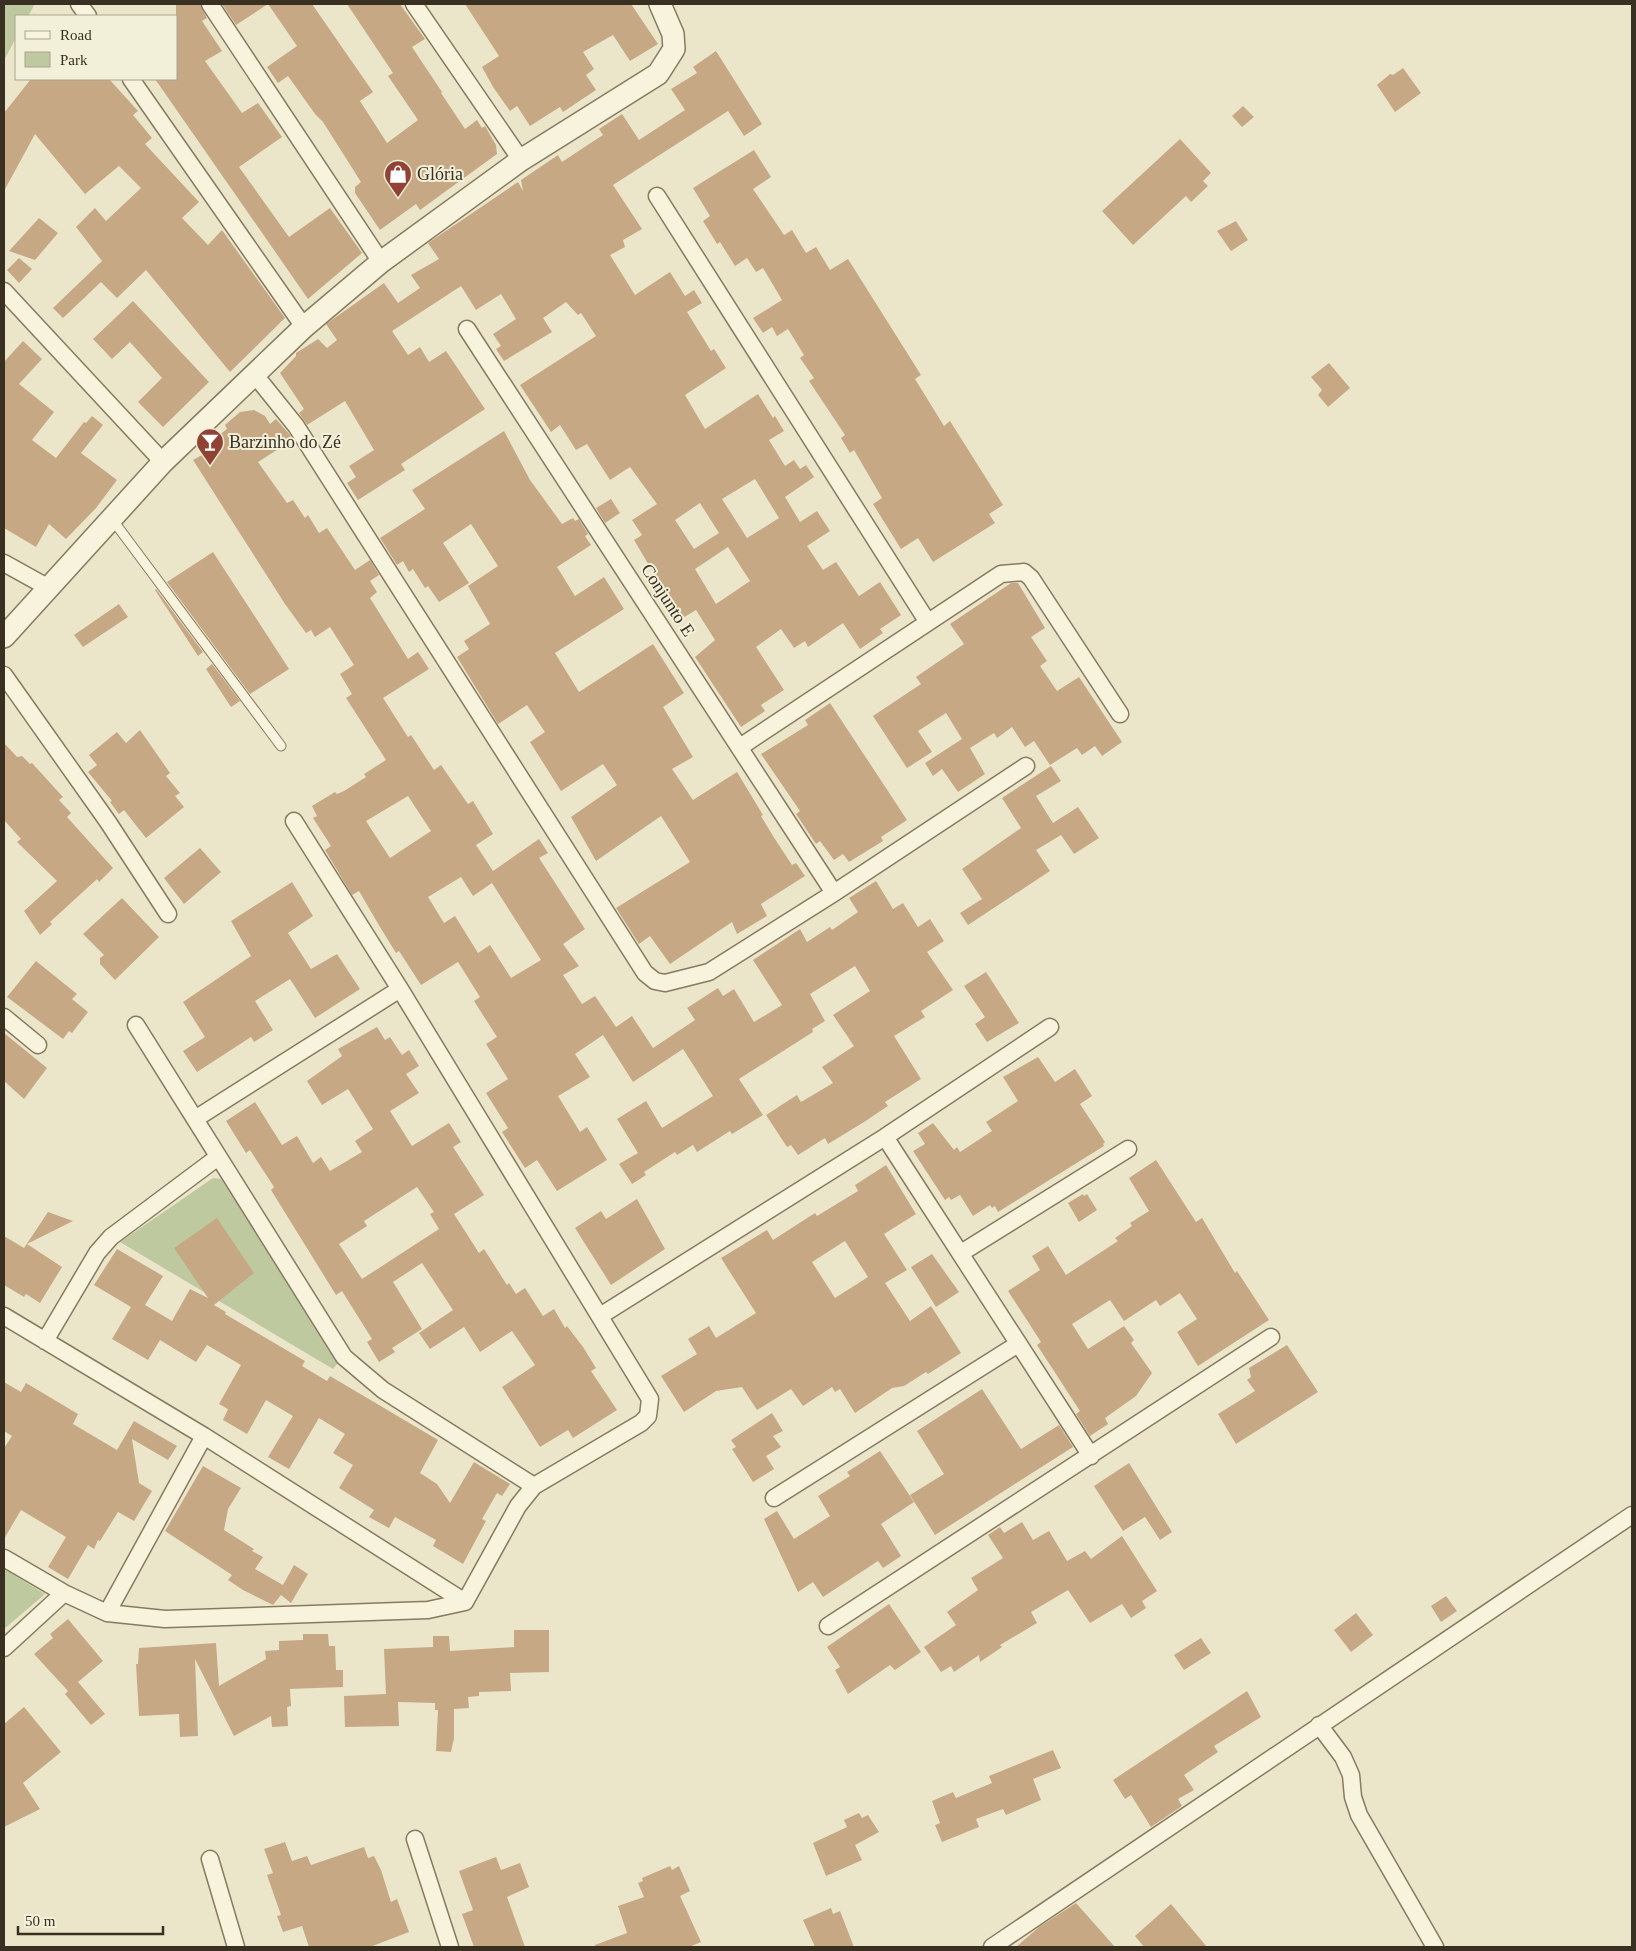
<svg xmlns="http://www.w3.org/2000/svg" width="1636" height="1951" font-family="Georgia,serif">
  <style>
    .green { fill: #bec99f }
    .building { fill: #c6a984; fill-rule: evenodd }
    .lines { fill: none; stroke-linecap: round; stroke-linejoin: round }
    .service-casing { stroke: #877a60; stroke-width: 11 }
    .minor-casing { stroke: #877a60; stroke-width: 19 }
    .tertiary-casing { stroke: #877a60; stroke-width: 24 }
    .service { stroke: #f7f3dd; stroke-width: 9 }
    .minor { stroke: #f7f3dd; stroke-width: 16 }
    .tertiary { stroke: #f7f3dd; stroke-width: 21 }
    .labels { text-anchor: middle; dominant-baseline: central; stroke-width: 4; stroke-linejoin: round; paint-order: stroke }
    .poi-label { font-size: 18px; fill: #393022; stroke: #f3f0d9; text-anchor: start }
    .street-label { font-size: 18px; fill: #393022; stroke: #f3f0d9 }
  </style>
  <rect width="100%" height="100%" fill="#ebe6ca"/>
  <!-- green -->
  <path class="green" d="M4,4H35L28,16H16V38L4,60Z
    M213,1178L221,1179L338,1363L333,1369L120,1242Z
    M4,1569L45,1594L4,1629Z"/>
  <!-- building -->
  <path class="building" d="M176,4H200L207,18L202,21L222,51L205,61L242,113L258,103L282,137L239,167L289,237L330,208L362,253L308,299L155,79H176Z
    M222,4H312L373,92L360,101L387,143L418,120L388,76L393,73L347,4H400L425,39L412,47L442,92L441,93L465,129L477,120L482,128L485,126L496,145L497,154L420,210L416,204L380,230L355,193V187L361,182L323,122L315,114L288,76L278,83L267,67L297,46L268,4L236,25Z
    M465,4H631L658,44L630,61L613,35L583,52L594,69L586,75L596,90L563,112L560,107L530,126L517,106L510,111L493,87L482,67L499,56Z
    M716,51L762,124L744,136L728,111L613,185L642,229L623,240L625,247L610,255L635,295L670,272L685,296L694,290L702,303L687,312L711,351L714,349L726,368L685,395L705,429L758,394L773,418L775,416L784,431L769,440L785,466L794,460L800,469L806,465L814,477L785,497L800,522L817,511L830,531L807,546L823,570L836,562L859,596L880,582L901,615L880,629L883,633L860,649L843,623L808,647L805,641L794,648L781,629L756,647L784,690L761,705L765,711L741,727L695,657L715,640L696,610L681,619L634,540L642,535L632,520L657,504L630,467L610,480L587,444L576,450L560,425L551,432L520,385L596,336L581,313L578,315L566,302L543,318L552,332L504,361L496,349L501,346L493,334L516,319L501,294L476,310L461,286L392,331L408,355L420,347L429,362L446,351L485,409L401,464L405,470L358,500L347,483L356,477L349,466L374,450L345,401L307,425L299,413L304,409L280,373L296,356V353L318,339L327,348L337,340L326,324L384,283L398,303L420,288L411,275L439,259L428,243L518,182L523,191L521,180L558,155L562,162L586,146L603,135L599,129L622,114L639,140L685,110L671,89L697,73L693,67ZM755,479L779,518L747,538L722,499ZM700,503L719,533L694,549L675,520ZM728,547L750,581L716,604L695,569Z
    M1403,68L1421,93L1395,112L1377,85L1390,74L1393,75Z
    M31,79H109L138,111L133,115L152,138L145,144L199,202L182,218L208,245L222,230L285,318L230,372L146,270L117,298L101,282L63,318L53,308L102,261L76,227L95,208L106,221L141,188L119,166L85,194L35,134L4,191V113Z
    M1243,106L1254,117L1242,127L1232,116Z
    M1180,139L1211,173L1203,181L1208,186L1191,202L1186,196L1133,245L1102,211Z
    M754,150L771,177L753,189L784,235L792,230L806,253L816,247L830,270L848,259L921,375L915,379L944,426L950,421L1003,505L989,514L995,523L933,562L918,538L901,549L873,504L882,498L854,450L850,453L841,438L845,435L809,381L814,378L800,358L804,355L788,329L777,336L772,327L763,333L753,318L782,300L763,268L756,272L747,258L735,266L720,242L717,244L703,221L710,216L693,188Z
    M39,218L58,233L35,260L9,251Z
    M1236,221L1248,240L1231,251L1217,231Z
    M19,258L32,269L19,283L7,270Z
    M133,301L209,382L163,427L138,402L162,378L130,342L112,359L93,339Z
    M23,341L42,359L19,384L54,412L32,440L56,458L84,422L86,423L92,416L103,425L81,453L117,480L96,508L66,539L49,524L36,547L4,528V362Z
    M1329,363L1350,388L1328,407L1318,395L1322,390L1311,377Z
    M254,410L265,416L270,424L276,419L291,436L288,438L291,441L258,462L287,503L293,500L305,518L308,515L319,533L327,528L355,570L370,560L379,575L370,581L377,592L370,598L408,659L418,652L429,669L383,698L408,737L411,735L434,770L441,765L468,804L473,801L493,834L476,845L493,871L539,839L548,853L539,858L585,929L563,944L579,966L563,975L582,1004L595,996L616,1027L632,1016L653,1048L695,1020L687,1008L718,988L723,996L734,989L754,1022L782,1005L753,960L800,929L807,942L830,927L832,930L858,912L849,898L876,881L893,909L903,903L918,927L930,919L944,941L927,952L953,990L921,1011L925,1017L894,1036L921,1079L885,1102L888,1106L864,1122L828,1144L825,1138L798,1155L791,1145L787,1147L766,1115L797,1095L801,1102L833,1083L822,1067L854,1046L833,1015L870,991L855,966L810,994L825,1021L812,1029L813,1032L739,1079L763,1115L732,1134L730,1131L697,1152L693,1145L677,1155L675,1152L644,1172L646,1175L632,1184L619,1164L638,1153L617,1119L646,1101L662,1128L713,1096L683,1049L633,1082L603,1035L575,1054L590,1077L558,1096L580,1132L587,1127L607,1160L557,1191L537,1160L525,1168L502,1132L508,1128L486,1093L508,1079L486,1044L497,1037L474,1001L480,997L458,962L421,985L399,951L396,953L380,927L359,891L352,895L325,850L331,846L313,818L317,816L312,806L335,792L337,794L344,791L366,777L364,774L386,760L346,698L352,694L340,674L354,665L330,627L315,637L311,630L306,633L285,604L193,460L202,455L199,450L227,429L225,425L240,412ZM408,796L431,831L390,858L366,821ZM461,877L473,896L492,883L541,960L511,978L490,945L478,953L455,916L444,923L428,897Z
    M504,431L530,480L562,524L573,518L575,521L579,519L588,534L585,536L591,545L557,567L575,596L604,577L624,609L555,653L579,692L653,644L684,693L663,707L693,757L672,769L693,800L737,772L763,815L761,816L773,836L792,865L796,863L805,876L761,904L767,916L737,934L732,922L670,964L650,936L639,944L616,908L690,862L661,816L596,861L571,817L617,785L603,764L561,791L530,742L545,732L527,705L498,724L457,657L469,649L464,641L490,624L468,586L498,566L471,524L443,543L469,583L439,602L428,586L425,588L413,569L409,572L403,561L397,565L380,538L425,509L412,490Z
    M611,499L620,513L605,523L596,508Z
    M213,552L289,669L250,694L167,582Z
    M1011,583H1018L1045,628L1031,637L1047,661L1040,666L1057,691L1079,677L1122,742L1102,756L1095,746L1082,755L1077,748L1050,765L1034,741L1025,747L1012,727L997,738L994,733L970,748L985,774L958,792L942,769L933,776L925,763L962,739L946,713L918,731L932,752L907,768L873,716L921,684L916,677L964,644L950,624Z
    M156,589L203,652L198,656L155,590Z
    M119,604L128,617L83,647L74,635Z
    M212,664L240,701L231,707L206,669Z
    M830,703L907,820L881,837L883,841L849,862L843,854L834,860L820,841L816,844L796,814L800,811L761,754L808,725L805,720Z
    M140,730L170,773L166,776L180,793L175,796L184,807L146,838L124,810L119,814L110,802L112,801L88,772L97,765L89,755L117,732L126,743Z
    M4,743L17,757L22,756L30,764L32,763L63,797L59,800L71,813L67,817L113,868L99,882L97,879L50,922L52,924L40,935L24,911L57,881L17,842L21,839L4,820Z
    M1051,766L1061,781L1036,796L1053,823L1078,807L1099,838L1074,854L1061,835L1036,850L1050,871L968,925L960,913L982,899L962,869L1021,828L1002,798Z
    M200,848L221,872L184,904L164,878Z
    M292,882L313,916L288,933L311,969L337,954L360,989L315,1018L290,979L255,1001L273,1030L254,1042L251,1037L197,1072L183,1051L205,1037L183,1002L251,956L231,921Z
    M122,898L159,937L115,980L100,964V958L104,955L83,934Z
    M36,961L77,994L72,999L88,1012L72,1033L69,1031L63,1039L7,997Z
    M986,972L1019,1023L987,1042L975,1024L985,1017L964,986Z
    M377,1027L385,1040L390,1037L402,1055L409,1050L419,1066L406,1074L419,1093L390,1111L412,1146L449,1123L461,1142L453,1147L484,1195L454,1214L479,1253L484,1249L507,1285L509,1283L516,1294L525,1288L543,1316L554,1309L565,1328L567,1326L583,1347L596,1368L591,1371L617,1410L573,1438L568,1430L540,1447L502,1387L535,1365L512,1331L480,1352L464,1327L430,1349L419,1333L453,1310L422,1263L393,1282L422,1329L392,1348L395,1352L379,1362L367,1342L372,1339L342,1291L336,1295L271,1190L274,1187L250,1150L246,1153L226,1121L255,1102L282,1145L297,1136L313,1163L321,1157L330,1171L362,1152L355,1141L373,1129L348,1089L322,1105L307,1081L342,1056L338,1049ZM417,1187L434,1212L430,1214L439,1229L362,1279L339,1244L367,1226L364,1221Z
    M4,1033L47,1068L24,1099L4,1081Z
    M1038,1057L1055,1082L1075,1069L1092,1096L1080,1104L1105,1142L1103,1144L1104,1146L998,1212L995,1206L992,1208L990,1205L973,1216L960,1195L951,1200L949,1197L945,1200L913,1151L925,1144L918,1133L933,1123L954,1150L957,1147L960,1152L992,1131L986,1122L1018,1101L1003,1077Z
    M1156,1160L1196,1222L1202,1218L1235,1273L1237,1271L1269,1320L1198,1366L1177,1332L1197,1319L1180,1293L1160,1306L1156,1300L1124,1321L1110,1300L1072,1324L1088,1349L1124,1326L1134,1340L1131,1343L1152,1373L1136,1396L1105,1418L1108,1424L1090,1436L1076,1414L1080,1411L1037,1345L1041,1342L1008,1291L1040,1270L1032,1256L1048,1246L1066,1275L1118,1241L1115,1238L1132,1226L1130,1223L1149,1211L1129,1178Z
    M886,1165L916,1214L884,1234L907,1270L885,1283L910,1321L931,1306L961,1353L928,1374L926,1372L904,1386L892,1388L855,1413L840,1389L835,1392L832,1387L803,1406L791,1389L757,1410L742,1387L716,1391L684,1412L661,1376L697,1354L688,1339L709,1326L716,1338L756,1313L721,1258L767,1230L773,1240L815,1213L817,1216L858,1191L855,1185ZM845,1241L868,1277L835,1298L812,1262Z
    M1083,1194L1084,1196L1087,1194L1097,1210L1079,1222L1068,1203Z
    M637,1199L665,1249L611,1285L575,1228L601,1211L606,1219Z
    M48,1212L73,1221L27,1244L62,1267L40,1303L26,1294L24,1297L4,1285V1236L24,1248Z
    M217,1218L254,1273L214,1305L226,1312L225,1314L305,1361L302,1366L327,1381L330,1376L438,1440L420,1473L437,1484L450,1503L474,1462L510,1484L502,1496L497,1493L482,1519L486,1521L463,1564L433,1546L436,1540L395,1517L389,1528L369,1517L374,1510L339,1488L353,1465L333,1453L345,1434L319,1418L289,1469L268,1457L293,1416L266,1400L247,1434L223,1420L228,1409L219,1404L241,1365L207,1345L196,1362L160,1340L148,1360L112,1339L131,1307L94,1285L117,1249L163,1276L145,1305L172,1321L190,1289L208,1298L174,1248Z
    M932,1254L959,1292L936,1307L911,1267Z
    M1287,1345L1318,1392L1236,1444L1218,1414L1255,1391L1247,1380L1251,1377L1249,1368Z
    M4,1382L21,1392L26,1383L78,1414L73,1424L117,1450L134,1421L177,1446L168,1460L132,1439L139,1483L152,1491L134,1521L118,1512L100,1541L98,1540L94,1549L88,1545L68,1579L48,1567L66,1537L21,1510L4,1539V1448L12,1436L4,1431Z
    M982,1389L1021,1449L1059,1425L1073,1447L935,1535L910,1495L944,1474L917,1431Z
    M772,1413L783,1431L773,1436L781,1447L766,1456L774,1469L753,1482L732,1449L736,1447L731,1440Z
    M880,1451L914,1502L881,1524L901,1556L883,1568L878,1561L823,1597L813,1582L798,1592L764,1519L777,1511L794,1539L830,1516L818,1496L850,1476L847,1472Z
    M1129,1463L1172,1532L1160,1540L1145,1517L1123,1531L1094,1486Z
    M203,1466L241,1488L228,1509L224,1530L254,1549L252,1551L263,1557L255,1569L283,1585L294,1565L308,1574L291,1603L281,1595L273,1605L243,1590L228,1580L232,1575L165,1531Z
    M1022,1522L1033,1540L1049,1531L1067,1561L1085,1551L1091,1559L1122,1536L1157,1591L1142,1601L1146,1608L1131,1618L1122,1604L1090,1623L1068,1590L1031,1612L1037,1623L1000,1645L1002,1647L980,1662L979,1655L954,1672L951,1666L941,1672L924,1647L956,1625L947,1612L978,1590L971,1578L1003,1558L988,1535L1000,1527L1004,1533Z
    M1446,1596L1457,1611L1441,1622L1431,1606Z
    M889,1604L921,1652L895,1670L890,1665L848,1694L835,1670L840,1667L827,1647Z
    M1356,1613L1373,1635L1351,1652L1334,1630Z
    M68,1619L103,1661L78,1682L105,1714L91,1725L65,1694L68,1691L34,1654L53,1638L50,1634Z
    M514,1630H549V1672L510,1673L511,1691L479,1692V1696L468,1697L469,1708L454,1709V1738L451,1752L436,1751L438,1710H435V1703L398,1702L399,1726L345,1727L344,1696L386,1694L384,1649L433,1647V1636H449L450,1651L514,1647Z
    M303,1634H328L329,1646H335L336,1670H343V1687L290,1689L291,1706L287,1707L288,1726L272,1727L271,1716L234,1736L195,1659L198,1736L180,1737L179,1714L139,1716L136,1664H138L139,1648L216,1643L219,1686L266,1659L265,1651L279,1650V1641L303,1640Z
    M1201,1638L1211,1653L1184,1670L1174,1655Z
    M1247,1691L1261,1717L1214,1746L1218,1752L1184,1775L1194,1790L1178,1799L1182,1806L1151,1827L1131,1795L1125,1799L1113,1780Z
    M24,1707L61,1752L23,1783L40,1809L4,1827V1724Z
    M1053,1750L1061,1768L1033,1779L1041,1800L1006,1815L1003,1809L976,1819L979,1827L942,1842L935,1825L940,1823L932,1801L953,1792L956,1798L992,1783L989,1776Z
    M859,1813L862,1818L868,1815L879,1832L855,1845L862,1860L826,1876L813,1843L847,1827L844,1820Z
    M285,1842L292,1861L307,1856L311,1865L364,1847L368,1858L374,1856L381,1870L391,1902L397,1899L409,1932L370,1947H309L302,1926L283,1932L277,1916L281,1915L267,1875L273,1873L264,1849Z
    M496,1857L501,1870L520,1863L529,1887L507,1897L525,1947H474L462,1914L473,1910L459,1871Z
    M670,1866L672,1870L679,1866L690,1891L680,1896L701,1942L689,1947H595V1945L627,1933L618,1906L644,1897L638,1883L643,1881L642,1878Z
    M1076,1903L1115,1947H1016L1039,1927Z
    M1171,1904L1207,1947H1144L1135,1936Z
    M831,1908L833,1914L840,1911L854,1947H815L803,1920Z"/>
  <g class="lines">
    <!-- service casing -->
    <g class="service-casing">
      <path id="service" d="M112,519L281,746"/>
    </g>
    <!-- minor casing -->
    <g class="minor-casing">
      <path id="minor" d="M79,4L88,16
        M210,4L381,262
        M414,4L521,160
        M131,79L304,327
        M657,196L927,621
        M4,291L163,462
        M467,329L834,893
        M255,375L296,426L645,973L655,981L665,983L709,972L834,893L1026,766
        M4,563L49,588
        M4,675L108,822L168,914
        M740,747L1001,574L1024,572L1031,578L1120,714
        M4,1017L38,1045
        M136,1025L344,1357L383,1390L534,1486L641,1423L648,1416L650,1399L400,989L294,821
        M195,1119L400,989
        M885,1137L1091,1456
        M961,1253L1128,1149
        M4,1316L204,1436L465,1602
        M600,1316L885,1137L1050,1027
        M45,1341L97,1253L111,1237L218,1157
        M774,1498L1018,1344
        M4,1558L64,1593L107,1613L165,1619L428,1610L465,1602L518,1506L534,1486
        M107,1613L204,1436
        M828,1626L1271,1337
        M4,1648L64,1593
        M1319,1725L1343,1757L1351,1775L1353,1797L1359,1815L1435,1947
        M415,1839L450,1947
        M210,1859L236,1947
        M992,1947L1632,1515"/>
    </g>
    <!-- tertiary casing -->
    <g class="tertiary-casing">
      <path id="tertiary" d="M4,637L163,462L304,327L381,262L521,160L658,74L674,49L673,34L660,4"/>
    </g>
    <!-- service -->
    <use href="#service" class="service"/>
    <!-- minor -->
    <use href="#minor" class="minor"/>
    <!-- tertiary -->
    <use href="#tertiary" class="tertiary"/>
  </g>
  <!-- icons -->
  <defs>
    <g id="shop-pin" transform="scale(1.4375)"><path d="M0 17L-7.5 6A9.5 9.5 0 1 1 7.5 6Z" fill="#914235" stroke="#f3f0d9"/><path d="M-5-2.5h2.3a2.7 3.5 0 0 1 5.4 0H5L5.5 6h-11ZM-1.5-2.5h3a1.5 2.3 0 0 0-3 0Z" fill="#fff"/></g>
    <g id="bar-pin" transform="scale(1.4375)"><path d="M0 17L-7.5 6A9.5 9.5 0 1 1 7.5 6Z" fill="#914235" stroke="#f3f0d9"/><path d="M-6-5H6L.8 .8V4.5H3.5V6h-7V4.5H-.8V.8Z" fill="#fff"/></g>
  </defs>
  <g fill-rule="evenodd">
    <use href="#shop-pin" x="398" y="174"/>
    <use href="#bar-pin" x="210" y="442"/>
  </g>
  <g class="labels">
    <!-- poi labels -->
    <g class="poi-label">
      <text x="417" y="174">Glória</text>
      <text x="229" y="442">Barzinho do Zé</text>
    </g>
    <!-- street labels -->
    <g class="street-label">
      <text transform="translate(668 600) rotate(57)">Conjunto E</text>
    </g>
  </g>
  <!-- border -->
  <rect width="1636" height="1951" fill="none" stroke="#393022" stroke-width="10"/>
  <!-- legend -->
  <rect x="15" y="15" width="162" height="65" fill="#f3f0d9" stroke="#a9a390"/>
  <rect x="25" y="31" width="25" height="8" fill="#f7f3dd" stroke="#a9a390"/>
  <text x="60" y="40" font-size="15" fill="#393022">Road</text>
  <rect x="25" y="52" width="25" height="15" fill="#bec99f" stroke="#a9a390"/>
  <text x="60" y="65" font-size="15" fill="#393022">Park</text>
  <!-- scale -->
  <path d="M18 1926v8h145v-8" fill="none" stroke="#393022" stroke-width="2.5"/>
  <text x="25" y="1926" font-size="15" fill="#393022" stroke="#f3f0d9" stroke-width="4" paint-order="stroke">50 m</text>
</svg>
